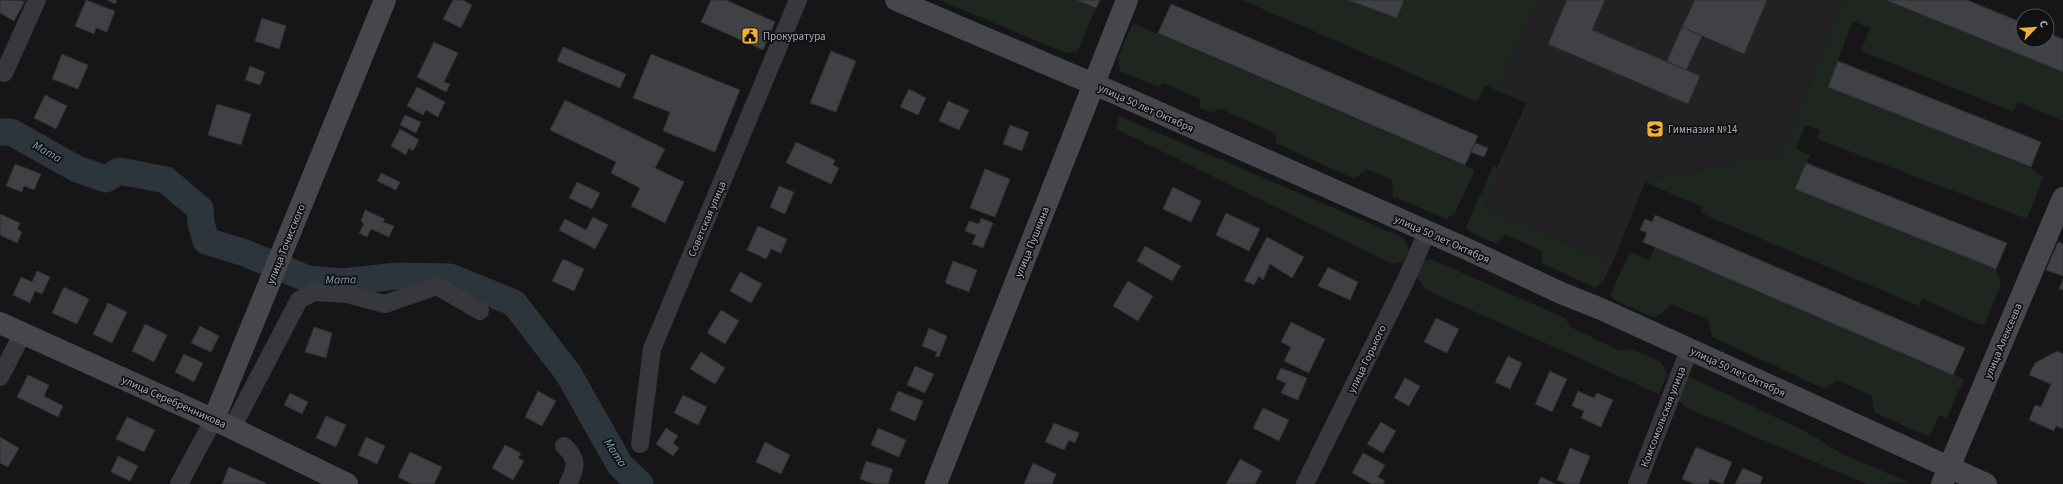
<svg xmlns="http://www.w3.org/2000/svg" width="2063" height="484" font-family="'Source Sans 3',sans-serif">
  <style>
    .built { fill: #222225 }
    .green { fill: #1e261f }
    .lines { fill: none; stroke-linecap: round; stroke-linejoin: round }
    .river { stroke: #2c353c; stroke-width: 27 }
    .building { fill: #404145; stroke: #303034 }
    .street { stroke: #37383d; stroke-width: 18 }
    .secondary { stroke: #45474d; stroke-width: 22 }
    .labels { text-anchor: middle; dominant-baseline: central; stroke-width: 3.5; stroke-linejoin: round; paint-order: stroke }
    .poi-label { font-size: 11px; fill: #a8adb8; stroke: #111113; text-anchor: start }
    .street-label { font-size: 11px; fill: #a8adb8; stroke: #111113 }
    .water-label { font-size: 12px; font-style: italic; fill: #7f9bb3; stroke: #111113 }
  </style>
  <rect width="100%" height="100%" fill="#161618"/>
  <!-- built -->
  <path class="built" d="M1537,0H1843L1782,153L1646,181L1612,263L1485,207L1532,99L1500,84Z"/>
  <!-- green -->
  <path class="green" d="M939,0H1077L1096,8L1077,52L1066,53Z
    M1242,0H1348L1397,18L1404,0H1537L1500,84L1532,99L1485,207L1612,263L1604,280L1595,288L1542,263V251L1506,235L1497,244L1472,233L1466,228L1493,166L1497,168L1526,103L1485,85L1477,102Z
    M1843,0H1886L2063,72V121L2018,102L2013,112L1861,51L1870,28L1853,21L1828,87L2031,168L2043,177L2027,219L1817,139L1820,130L1805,125L1796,149L1810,155L1796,189L1996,269L2001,284L1985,325L1979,324L1922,299L1919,306L1701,213L1703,207L1651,185L1646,181L1782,153Z
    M1133,23L1475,170L1455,213L1446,219L1393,196L1392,180L1367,169L1354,179L1276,143V134L1219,108L1212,113L1199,107L1200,99L1164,83L1158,87L1120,71L1118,57Z
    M1119,116L1404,238L1409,250L1403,262L1392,264L1116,129Z
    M1655,247L1964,379L1947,418L1939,416L1929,437L1874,412L1872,396L1837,380L1825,389L1712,337L1708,320L1673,305L1670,304L1667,309L1654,318L1615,300L1610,295L1630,252L1649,260Z
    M1431,259L1565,318L1571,327L1620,351L1631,349L1661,362L1667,374L1659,394L1426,290L1416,276L1422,261Z
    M1690,377L1805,431L1842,454L1911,483L1867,484L1687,408L1676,399L1681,380Z"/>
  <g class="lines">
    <!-- river -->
    <path class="river" d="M0,132H11L77,169L106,179L119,171L166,180L200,209L201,223L206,241L245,253L308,279L342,282L398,276L450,277L514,303L568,373L620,465L640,484"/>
  </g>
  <!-- building -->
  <path class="building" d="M0,0L25,1L14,21L0,13Z
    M86,0L115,11L107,32L96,28L94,34L75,26Z
    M107,0H117L115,4Z
    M453,0H462L472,5L461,28L443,19Z
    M711,0H726L775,22L763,50L701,22Z
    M1077,0H1100L1096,8Z
    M1348,0H1404L1397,18Z
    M1567,0H1605L1592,30L1700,76L1688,104L1548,44Z
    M1695,0H1767L1744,54L1682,27Z
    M1886,0H1967L2023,23V40H2047V33L2063,39V72Z
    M1171,4L1478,136L1465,165L1158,33Z
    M262,18L286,26L279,49L255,41Z
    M1682,27L1702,36L1686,70L1667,61Z
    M434,42L458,53L444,82L450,84L446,92L417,77Z
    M563,47L626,74L620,88L557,61Z
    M831,51L856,61L836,112L810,103Z
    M62,54L88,65L78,89L52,79Z
    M651,54L740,90L715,152L663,131L670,112L633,98Z
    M1838,61L2041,142L2031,167L1828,87Z
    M250,66L265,72L260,85L245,80Z
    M417,87L445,102L438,117L426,110L423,115L407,106Z
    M909,89L926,98L918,115L900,107Z
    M45,95L67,106L56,129L34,118Z
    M565,100L665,149L655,168L684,182L665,223L631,206L640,188L611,173L616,162L550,130Z
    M948,101L969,110L959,130L939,121Z
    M217,104L251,114L241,145L208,135Z
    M405,115L421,122L416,133L400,125Z
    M1010,125L1029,132L1022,151L1003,144Z
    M400,129L419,140L413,151L409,148L406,155L391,146Z
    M796,142L835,160L833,165L839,168L831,184L786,163Z
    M1475,143L1488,148L1484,157L1471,152Z
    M1806,163L2007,243L1996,269L1795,189Z
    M15,164L41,174L34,190L24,186L22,192L6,186Z
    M985,169L1010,179L995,217L970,208Z
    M381,173L400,182L396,190L377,181Z
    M577,182L600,193L592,209L569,198Z
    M779,186L794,192L785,214L770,207Z
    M1173,187L1201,201L1191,222L1163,209Z
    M365,210L385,219L383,222L394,226L389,237L371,229L367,237L359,233L364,224L361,221Z
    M1226,213L1260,229L1249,251L1216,235Z
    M0,214L20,223L17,229L22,232L17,243L0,235Z
    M1655,215L1965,348L1953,375L1643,242L1647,233L1640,230L1645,219L1652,222Z
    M593,217L608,225L595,249L559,230L565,219L586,230Z
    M981,218L993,223L983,248L972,244L976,235L965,231L969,221L979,224Z
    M758,226L787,239L781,253L771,249L766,259L747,250Z
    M1267,237L1304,257L1292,278L1270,264L1263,280L1259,276L1254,285L1244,281Z
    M2058,242L2063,244V276L2046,270Z
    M1145,246L1181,266L1172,281L1137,261Z
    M563,259L584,269L574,291L552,281Z
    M953,261L977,270L969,292L945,283Z
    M1328,267L1358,282L1350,300L1318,286Z
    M37,271L50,277L42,294L35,291L30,303L13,295L21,277L32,282Z
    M740,272L762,284L751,303L730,291Z
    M2063,279V290L2059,289Z
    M1128,281L1153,296L1138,321L1113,306Z
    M64,287L89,299L77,324L52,313Z
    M108,303L127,312L112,343L93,334Z
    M721,310L739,321L725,344L707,333Z
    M1436,318L1459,329L1447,353L1424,342Z
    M1291,322L1325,339L1309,373L1284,361L1291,347L1281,342Z
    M145,324L167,335L154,362L132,351Z
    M200,326L219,336L211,352L191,343Z
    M314,327L332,333L326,358L305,352Z
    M929,328L947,336L939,357L935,356L937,352L922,346Z
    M2057,351L2063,354V429L2056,426L2054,431L2029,420L2035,405L2041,407L2051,384L2029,375L2035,363Z
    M701,352L725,368L715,384L690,369Z
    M184,354L203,363L194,382L175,372Z
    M1508,356L1522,363L1510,389L1495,382Z
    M915,366L934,374L925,393L907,385Z
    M1281,368L1307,378L1298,400L1281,393L1286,383L1276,379Z
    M1550,371L1567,379L1552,412L1535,404Z
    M28,375L49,385L44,396L63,406L58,417L17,397Z
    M1405,378L1420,386L1409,406L1394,398Z
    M538,391L556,401L542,426L525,417Z
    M898,391L923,401L915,421L890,410Z
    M1578,391L1594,398L1597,393L1613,400L1601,427L1581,418L1584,411L1572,406Z
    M290,393L308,402L302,414L284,405Z
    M683,395L707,407L698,425L674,413Z
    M1263,408L1289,420L1279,441L1253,428Z
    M326,416L346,425L336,447L316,438Z
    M127,417L155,430L144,452L116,439Z
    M1381,422L1396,431L1383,453L1367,444Z
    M1054,423L1079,433L1075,443L1069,440L1064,450L1045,442Z
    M666,428L678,436L673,443L679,448L673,456L656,444Z
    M878,428L906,440L899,457L871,445Z
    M0,437L19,448L8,467L0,463Z
    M366,437L385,446L377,464L358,455Z
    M765,442L790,455L781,474L756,462Z
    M505,445L521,453L518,458L524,461L513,480L492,468Z
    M1696,447L1732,462L1723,484L1710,479L1708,484H1695L1682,479Z
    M1570,448L1590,456L1579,484H1567L1557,480Z
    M410,452L442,467L434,484H412L398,477Z
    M1363,453L1385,465L1378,477L1385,481L1383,484H1372L1352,473Z
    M118,456L138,466L130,481L111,472Z
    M1240,459L1262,471L1255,484H1226Z
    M866,461L893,469L888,484H875L860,479Z
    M1033,463L1056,474L1052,484H1024Z
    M229,467L266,483L265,484H222Z
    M1743,468L1763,477L1760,484H1735Z
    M1541,477L1556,484H1538Z"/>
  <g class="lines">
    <!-- street -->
    <path class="street" d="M4,73L37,0
      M0,377L23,333
      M232,428L299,300L314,292L347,294L385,304L437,286L480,311
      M640,444L652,349L798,0
      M564,446C579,460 576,467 568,484
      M179,484L213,421
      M1305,484L1405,282L1427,232
      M1637,484L1689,350"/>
    <!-- secondary -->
    <path class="secondary" d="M896,0L1117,94L1469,250L1561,293L1601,309L1986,484
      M0,323L232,428L347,484
      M213,421L385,0
      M936,484L1127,0
      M1942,484L2063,198"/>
  </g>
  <!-- icons -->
  <defs>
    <g id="civic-square" transform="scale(0.9)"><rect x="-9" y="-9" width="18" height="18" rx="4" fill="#f2b134" stroke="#111113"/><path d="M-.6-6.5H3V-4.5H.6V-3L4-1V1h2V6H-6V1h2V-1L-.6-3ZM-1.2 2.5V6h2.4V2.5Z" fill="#111"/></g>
    <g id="school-square" transform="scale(0.9)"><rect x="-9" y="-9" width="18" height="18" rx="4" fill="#f2b134" stroke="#111113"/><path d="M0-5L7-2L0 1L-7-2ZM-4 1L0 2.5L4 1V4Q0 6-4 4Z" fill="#111"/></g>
  </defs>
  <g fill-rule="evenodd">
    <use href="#civic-square" x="750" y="36"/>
    <use href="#school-square" x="1655" y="129"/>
  </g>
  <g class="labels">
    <!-- poi labels -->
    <g class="poi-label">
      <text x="763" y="36">Прокуратура</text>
      <text x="1668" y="129">Гимназия №14</text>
    </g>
    <!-- street labels -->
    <g class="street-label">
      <text transform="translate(1146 108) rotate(24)">улица 50 лет Октября</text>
      <text transform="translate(707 219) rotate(-67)">Советская улица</text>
      <text transform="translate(1442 239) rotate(24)">улица 50 лет Октября</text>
      <text transform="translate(1032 242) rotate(-68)">улица Пушкина</text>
      <text transform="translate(286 244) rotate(-68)">улица Точисского</text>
      <text transform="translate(2003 341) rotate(-67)">улица Алексеева</text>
      <text transform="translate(1367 359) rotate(-64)">улица Горького</text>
      <text transform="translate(1738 372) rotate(25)">улица 50 лет Октября</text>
      <text transform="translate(174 402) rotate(24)">улица Серебренникова</text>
      <text transform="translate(1663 417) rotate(-69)">Комсомольская улица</text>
    </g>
    <!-- water labels -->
    <g class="water-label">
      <text transform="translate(47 152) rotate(29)">Мата</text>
      <text transform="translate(341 280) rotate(-1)">Мата</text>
      <text transform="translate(615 453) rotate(57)">Мата</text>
    </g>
  </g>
  <!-- north arrow -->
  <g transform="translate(2035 28) rotate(65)"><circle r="19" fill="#111113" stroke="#4d4f55"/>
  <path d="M0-3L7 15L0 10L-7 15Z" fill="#f2b134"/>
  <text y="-6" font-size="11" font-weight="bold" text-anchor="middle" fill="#a8adb8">С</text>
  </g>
</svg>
